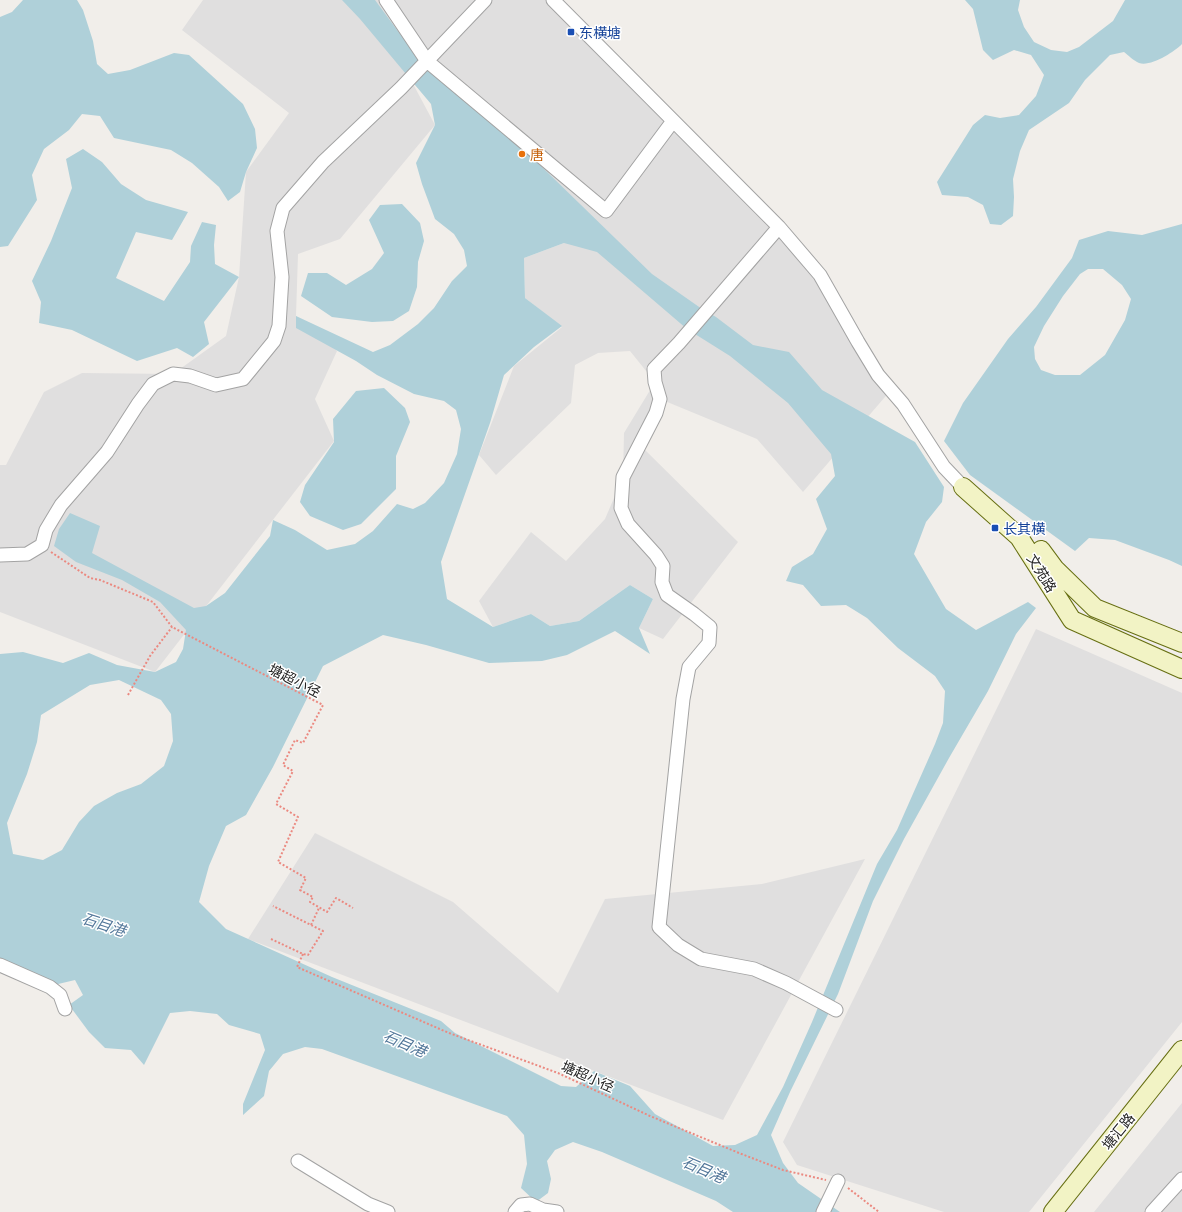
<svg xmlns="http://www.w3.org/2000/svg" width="1182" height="1212" font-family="Lato,'Noto Sans SC',sans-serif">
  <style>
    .residential { fill: #e0dfdf }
    .water { fill: #afd0d9; fill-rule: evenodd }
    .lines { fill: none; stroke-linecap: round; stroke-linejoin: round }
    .street-casing { stroke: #a3a3a3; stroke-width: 15 }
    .secondary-casing { stroke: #676f12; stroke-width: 20 }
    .path { stroke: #eb8980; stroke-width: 2; stroke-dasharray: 2 2; stroke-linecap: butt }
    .street { stroke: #fff; stroke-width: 13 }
    .secondary { stroke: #f2f3c5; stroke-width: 18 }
    .transit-dot { fill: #1a4fb4; stroke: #fff; stroke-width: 1.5 }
    .food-dot { fill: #e8710a; stroke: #fff; stroke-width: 1.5 }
    .labels { text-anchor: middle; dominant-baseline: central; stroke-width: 3; stroke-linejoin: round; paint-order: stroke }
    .transit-label { font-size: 14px; fill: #164399; stroke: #fff; text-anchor: start }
    .food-label { font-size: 14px; fill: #c56008; stroke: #fff; text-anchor: start }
    .street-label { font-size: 14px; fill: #222; stroke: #fff }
    .water-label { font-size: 15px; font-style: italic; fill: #517699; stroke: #fff }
  </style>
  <rect width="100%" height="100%" fill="#f1eeea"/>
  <!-- residential -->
  <path class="residential" d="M203,0H554L820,275L891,390L803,492L757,439L660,399L639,444L738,542L663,639L639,628L653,599L630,585L579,621L550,626L531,614L493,627L479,601L531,532L566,561L605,519L623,477L624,433L655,382L630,351L598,353L575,365L571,403L496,475L479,455L514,366L562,327L525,298L524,258L564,243L412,82L435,125L340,239L298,254L296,316L337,351L315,399L334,441L155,672L0,612V465H6L44,392L82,373L173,374L226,336L239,277L246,172L289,113L182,30Z
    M1036,629L1182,693V1022L1029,1212H944L797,1165L783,1142Z
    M315,833L453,902L558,993L605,899L762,884L865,859L723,1120L248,939Z
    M1182,1103V1212H1094Z"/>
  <!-- water -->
  <path class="water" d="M23,0H77L83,10L93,41L97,64L108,74L130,70L174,53L189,55L243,104L255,129L257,148L246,172L240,192L228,201L219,187L192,163L171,150L114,138L100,116L82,114L69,130L44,149L32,175L37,200L8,246L0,247V17L12,12Z
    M342,0H375L403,38L477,104L652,274L702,309L716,317L753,345L789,352L822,390L915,442L944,487L942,502L926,522L914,554L946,609L976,630L1028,602L1036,608L1016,634L988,691L949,758L904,839L873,901L838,994L790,1092L771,1135L783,1163L798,1183L840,1212H733L716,1201L602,1152L573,1142L555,1150L547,1161L551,1179L548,1193L536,1202L521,1188L527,1164L524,1135L507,1116L322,1049L305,1047L283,1054L269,1071L264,1096L243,1115V1104L265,1050L260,1034L229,1025L217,1014L190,1011L170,1013L144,1065L131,1050L105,1048L89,1032L69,1005L83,995L75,980L54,985L0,965V654L23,652L63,663L89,653L117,665L155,672L176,662L183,649L186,630L160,602L122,580L76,562L54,546L59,529L70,513L100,526L92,553L194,608L206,606L225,593L270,536L273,520L295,530L327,550L355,544L373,531L397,504L413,509L425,503L444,483L457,454L461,429L456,410L444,401L414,394L377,375L356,361L296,328V316L373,352L390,345L418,324L434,308L452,281L467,266L464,250L454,234L435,219L422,184L416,163L435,125L431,104L360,19ZM564,243L597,252L687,329L730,356L788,403L831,454L835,476L816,499L827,529L813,554L792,567L786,581L803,585L821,606L846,605L867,618L898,648L935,676L945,691L943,723L935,744L897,830L877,864L812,1022L783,1087L757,1135L735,1145L713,1146L655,1114L630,1086L594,1071L576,1087L561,1086L455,1033L441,1021L332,977L226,929L199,902L209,866L226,826L246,815L273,767L323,666L383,635L426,645L489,663L542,661L567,655L615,631L650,654L639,628L653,599L630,585L579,621L550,626L531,614L493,627L447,599L441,562L490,423L504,375L534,347L562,326L525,298L524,258ZM119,680L161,700L171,714L173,741L164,766L141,784L117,793L94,806L79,822L62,850L43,860L13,854L7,823L27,774L37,742L41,715L90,685Z
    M965,0H1020L1018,10L1024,27L1034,42L1051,50L1067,52L1079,47L1113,21L1125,0H1182V44C1174,52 1151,67 1139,63C1134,61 1128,55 1124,52L1110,55L1085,80L1069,103L1029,130L1020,151L1013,179L1014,197L1013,216L1001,225L990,224L983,205L968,197L942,195L937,182L973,125L985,115L1000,118L1019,115L1036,96L1044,75L1031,55L1014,50L993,60L983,50L973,9Z
    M83,149L102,162L121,184L146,200L188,212L172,240L136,232L116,278L164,301L190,262L191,246L202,222L216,225L214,245L215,264L239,277L204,322L209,344L193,357L177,348L137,361L72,330L39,323L41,302L32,281L51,241L72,188L66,159Z
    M402,204L420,223L424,241L418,262L417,287L409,311L393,321L372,322L332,317L301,296L308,273H327L346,285L372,269L384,253L369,220L380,205Z
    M1182,224V566L1169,560L1115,540L1089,538L1075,551L970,475L944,441L963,403L1008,339L1036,307L1072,258L1079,240L1108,231L1142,235ZM1088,269H1103L1122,285L1131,299L1125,320L1105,355L1080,375H1055L1041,370L1035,359L1034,347L1044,326L1063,296L1080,274Z
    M384,388L405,408L410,422L396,456V489L361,524L343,530L310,516L300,502L305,485L334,442L333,419L356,391Z"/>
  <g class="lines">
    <!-- street casing -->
    <g class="street-casing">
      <path id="street" d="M386,0L427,61L606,211L673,121
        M553,0L779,227L820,275L858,342L878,375L903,404L944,467L963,487
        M779,227L679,343L654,369L655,382L660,399L656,413L623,477L621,508L628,524L656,555L663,566L662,582L667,595L694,614L710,627L709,643L689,667L683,699L659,927L678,945L701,959L754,969L786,983L836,1010
        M0,555L27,554L42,545L46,530L61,505L107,452L138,404L153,384L173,374L190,376L216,385L243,379L274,341L279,326L282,277L277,231L283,208L323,162L401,88L485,0
        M0,965L50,987L60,995L65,1009
        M298,1161L368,1204L388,1212
        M515,1212L521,1205L530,1204L543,1210L557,1212
        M823,1212L838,1181
        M1152,1212L1182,1179"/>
    </g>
    <!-- secondary casing -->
    <g class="secondary-casing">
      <path id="secondary" d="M963,487L1019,537L1072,620L1182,669
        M1041,550L1055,569L1095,608L1182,643
        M1053,1212L1182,1050"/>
    </g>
    <!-- path -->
    <path class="path" d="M51,552L90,578L100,580L153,602L172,627L323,705L303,743L295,740L283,765L293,771L276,804L298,817L278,862L306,878L300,890L313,897L310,902L327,912L336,898L353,908
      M128,695L150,656L172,627
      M311,925L319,908
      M271,939L303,954L308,955L323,931L273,906
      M303,954L297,967L449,1033L558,1073L650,1116L739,1153L783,1170L826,1180
      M848,1188L879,1212"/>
    <!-- street -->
    <use href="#street" class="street"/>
    <!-- secondary -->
    <use href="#secondary" class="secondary"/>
  </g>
  <!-- markers -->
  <g class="transit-dot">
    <rect x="567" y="28" width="8" height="8" rx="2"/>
    <rect x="991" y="524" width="8" height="8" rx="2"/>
  </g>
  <circle class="food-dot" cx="522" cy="154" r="4"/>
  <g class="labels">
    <!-- transit labels -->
    <g class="transit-label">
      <text x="579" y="32">东横塘</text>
      <text x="1003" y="528">长其横</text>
    </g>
    <!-- food labels -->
    <g class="food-label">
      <text x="530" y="154">唐</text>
    </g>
    <!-- street labels -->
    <g class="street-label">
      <text transform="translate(1042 573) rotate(58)">文苑路</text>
      <text transform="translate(295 680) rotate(27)">塘超小径</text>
      <text transform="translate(588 1076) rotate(24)">塘超小径</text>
      <text transform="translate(1118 1131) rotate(-51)">塘汇路</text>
    </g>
    <!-- water labels -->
    <g class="water-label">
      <text transform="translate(104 924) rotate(18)">石目港</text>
      <text transform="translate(405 1043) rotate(23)">石目港</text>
      <text transform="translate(704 1169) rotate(23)">石目港</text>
    </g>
  </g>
</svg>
